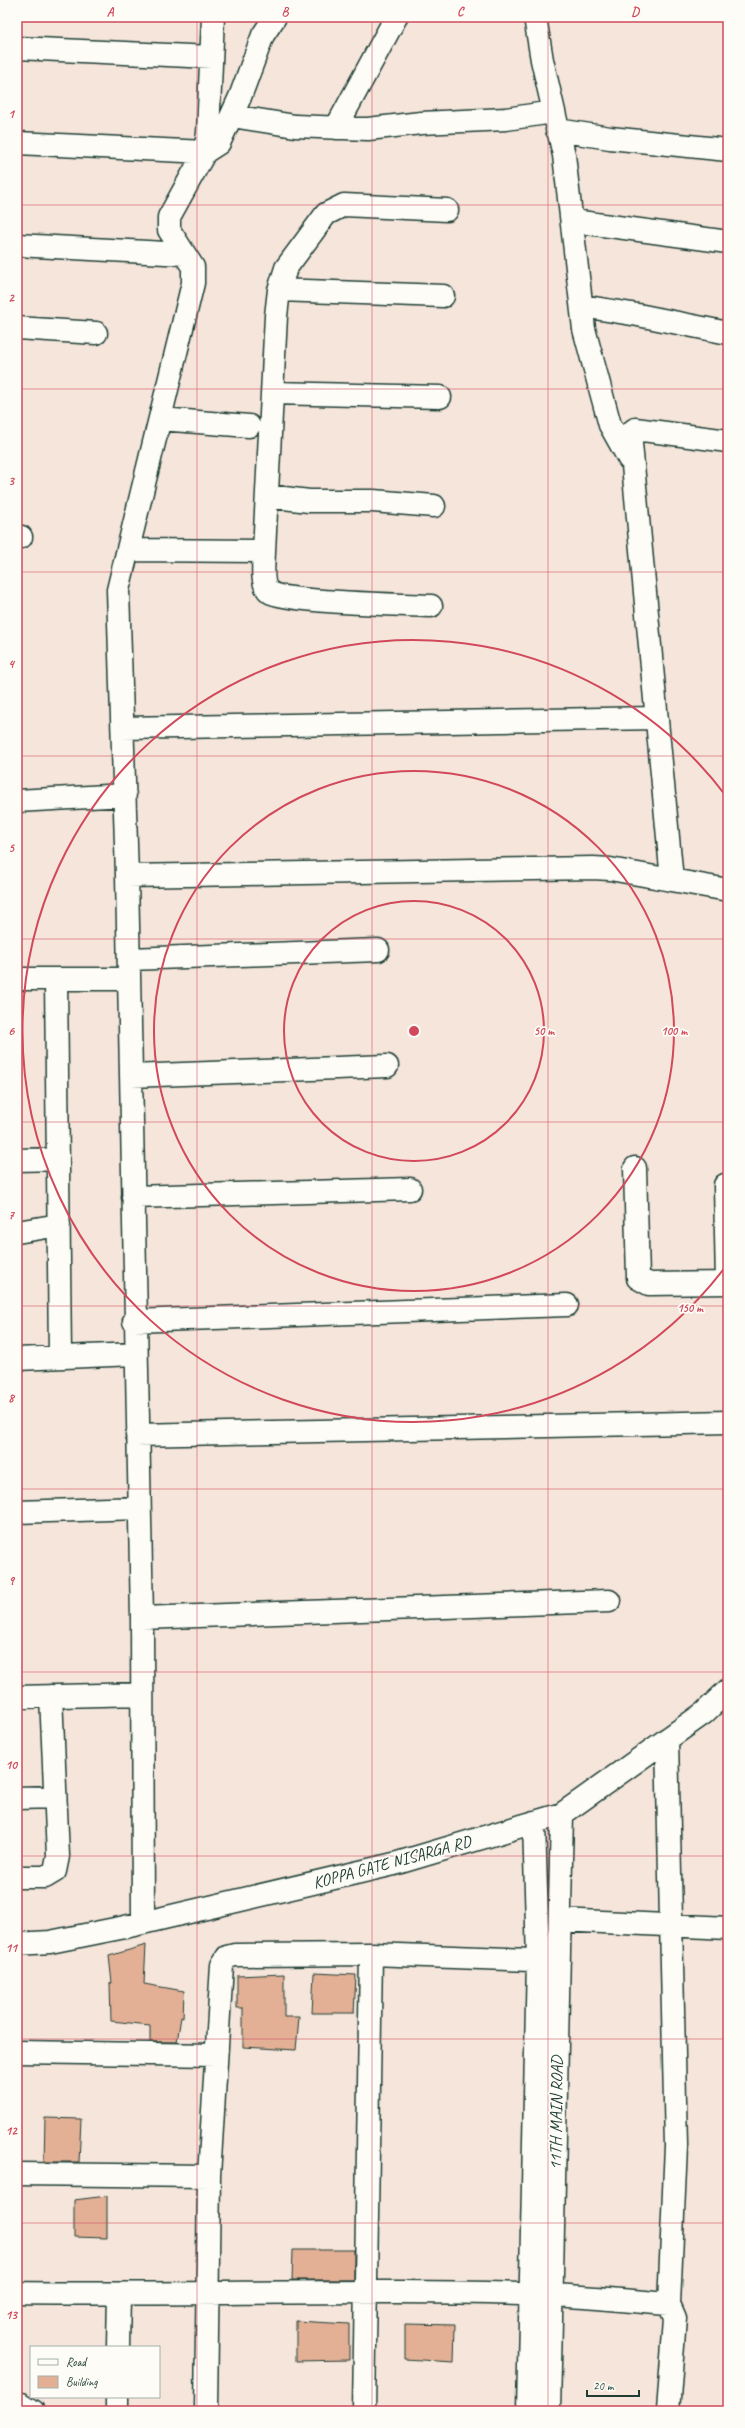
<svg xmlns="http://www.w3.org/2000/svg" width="745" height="2428" font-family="Caveat,sans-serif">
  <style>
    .building { fill: #e3b096; stroke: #1f3d34 }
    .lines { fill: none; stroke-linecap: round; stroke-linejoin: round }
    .minor-casing { stroke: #1f3d34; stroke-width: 25 }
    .minor { stroke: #fdfcf7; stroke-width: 22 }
    .grid { fill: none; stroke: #d1495b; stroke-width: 1; stroke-opacity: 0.55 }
    .ring { fill: none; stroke: #d1495b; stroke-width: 2 }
    .labels { text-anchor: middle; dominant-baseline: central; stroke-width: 3.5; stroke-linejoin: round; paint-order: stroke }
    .street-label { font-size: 17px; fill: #1f3d34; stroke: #fdfcf7 }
    .centre { fill: #d1495b; stroke: #fdfcf7; stroke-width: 2 }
    .ring-label { font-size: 12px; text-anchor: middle; font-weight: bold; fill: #d1495b; stroke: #fdfcf7; stroke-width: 3.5; stroke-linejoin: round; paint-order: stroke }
    .neatline { fill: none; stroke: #d1495b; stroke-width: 1.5 }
    .grid-label { font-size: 13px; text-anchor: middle; font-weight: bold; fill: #d1495b }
  </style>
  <rect width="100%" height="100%" fill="#f5e5da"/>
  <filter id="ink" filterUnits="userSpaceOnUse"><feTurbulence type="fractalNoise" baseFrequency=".025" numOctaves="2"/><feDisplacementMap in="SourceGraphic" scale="8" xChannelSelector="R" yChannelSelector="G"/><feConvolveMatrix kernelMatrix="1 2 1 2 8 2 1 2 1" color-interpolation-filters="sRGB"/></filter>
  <g filter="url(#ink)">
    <!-- building -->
    <path class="building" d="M146,1945L144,1984L184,1991L183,2018L181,2017L177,2042H150V2025L111,2021L110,1983H112L109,1956Z
      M314,1973L356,1975L354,2013H312Z
      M284,1974V2017H299L296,2050L243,2047V2008H237V1976Z
      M45,2118L81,2119L79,2162H44Z
      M107,2196V2238L74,2237V2200Z
      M293,2250H354V2280H292Z
      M296,2321L349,2324V2360L296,2361Z
      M405,2324L455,2325L454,2362L405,2359Z"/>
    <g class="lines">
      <!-- minor casing -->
      <g class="minor-casing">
        <path id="minor" d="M535,17L542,60L564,155L584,329L610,425L629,459
          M17,48L211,57
          M232,116L295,126L368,129L421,123L506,119L553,112
          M336,128L396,17
          M557,130L610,138L728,150
          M17,143L205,152L219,143L240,97L263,35L275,17
          M573,221L728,242
          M17,245L184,254
          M279,290L443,296
          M582,306L638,315L728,333
          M17,328L96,333
          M273,393L440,397
          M160,419L249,426
          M267,496L309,501H373L434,506
          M17,536L21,537
          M128,550L264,551
          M431,606C406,605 283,602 270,592C260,585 264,562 264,551L276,316L279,290L286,268L326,214L344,205L447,210
          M123,728L656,718
          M17,801L125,795
          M127,876L593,868L610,869L728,890
          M672,880L630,433L635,429L728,441
          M129,959L378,950
          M17,979H129
          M56,979L60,1357
          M131,1076L387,1066
          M17,1160L58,1159
          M635,1168L638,1278L649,1284L728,1283
          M725,1185L727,1283
          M133,1197L410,1189
          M17,1232L59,1225
          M134,1321L567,1305
          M17,1359L135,1354
          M137,1435L728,1422
          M17,1512L139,1508
          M142,1618L609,1601
          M17,1697L142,1694
          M667,1739L676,2146L669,2304L675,2318L668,2411
          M17,1798L55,1797
          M17,1877H45L55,1871L58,1856L51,1696
          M560,1920L728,1928
          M143,1923L142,1618L127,876L118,590L193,283V267L169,230V217L205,152L208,133L213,17
          M17,1944L50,1942L125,1927L394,1864L562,1814L704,1713L728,1690
          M17,2052L216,2055
          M17,2174L209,2176
          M17,2293C195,2296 373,2288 552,2295C591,2297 630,2301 669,2304
          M118,2347L119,2295
          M17,2404H22L33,2411
          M117,2411V2397
          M206,2411L209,2176L222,1965L227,1957L235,1955L371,1954
          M364,2411L371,1954L559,1961
          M528,2411L538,1961L534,1822
          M549,2411L562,1814"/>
      </g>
      <!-- minor -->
      <use href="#minor" class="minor"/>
    </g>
  </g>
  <!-- grid -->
  <path class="grid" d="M197,17V2411M372,17V2411M548,17V2411M17,205H728M17,389H728M17,572H728M17,756H728M17,939H728M17,1122H728M17,1306H728M17,1489H728M17,1672H728M17,1856H728M17,2039H728M17,2223H728"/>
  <!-- distance rings -->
  <g class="ring">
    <circle cx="414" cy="1031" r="130"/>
    <circle cx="414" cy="1031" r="260"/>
    <path d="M726 1266A391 391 0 1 1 726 796"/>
  </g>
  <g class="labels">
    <!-- street labels -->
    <g class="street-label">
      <text transform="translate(392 1862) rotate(-15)">KOPPA GATE NISARGA RD</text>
      <text transform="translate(556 2113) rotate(-89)">11TH MAIN ROAD</text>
    </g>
  </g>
  <circle cx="414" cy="1031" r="6" class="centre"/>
  <g class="ring-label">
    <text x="544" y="1035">50 m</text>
    <text x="674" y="1035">100 m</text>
    <text x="690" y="1312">150 m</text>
  </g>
  <!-- margin -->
  <rect width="745" height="2428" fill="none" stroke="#fdfcf7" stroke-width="44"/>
  <!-- legend -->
  <rect x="30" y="2346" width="130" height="52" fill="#fdfcf7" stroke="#a4b0a9"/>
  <rect x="38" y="2359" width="20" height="6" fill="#fdfcf7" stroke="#a4b0a9"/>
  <text x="66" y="2366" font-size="12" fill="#1f3d34">Road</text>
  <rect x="38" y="2376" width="20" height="12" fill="#e3b096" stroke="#a4b0a9"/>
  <text x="66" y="2386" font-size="12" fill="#1f3d34">Building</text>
  <!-- scale -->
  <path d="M587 2390v6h52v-6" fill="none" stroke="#1f3d34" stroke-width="2"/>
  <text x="593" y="2390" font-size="12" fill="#1f3d34" stroke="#fdfcf7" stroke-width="3" paint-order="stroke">20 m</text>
  <rect x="22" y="22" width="701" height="2384" class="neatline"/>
  <g class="grid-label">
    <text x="110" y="16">A</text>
    <text x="285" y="16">B</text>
    <text x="460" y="16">C</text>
    <text x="635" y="16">D</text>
    <text x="11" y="118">1</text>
    <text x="11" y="302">2</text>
    <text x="11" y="485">3</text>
    <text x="11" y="668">4</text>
    <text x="11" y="852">5</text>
    <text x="11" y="1035">6</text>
    <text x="11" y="1219">7</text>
    <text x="11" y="1402">8</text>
    <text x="11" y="1585">9</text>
    <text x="11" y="1769">10</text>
    <text x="11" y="1952">11</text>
    <text x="11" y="2135">12</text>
    <text x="11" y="2319">13</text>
  </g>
</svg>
